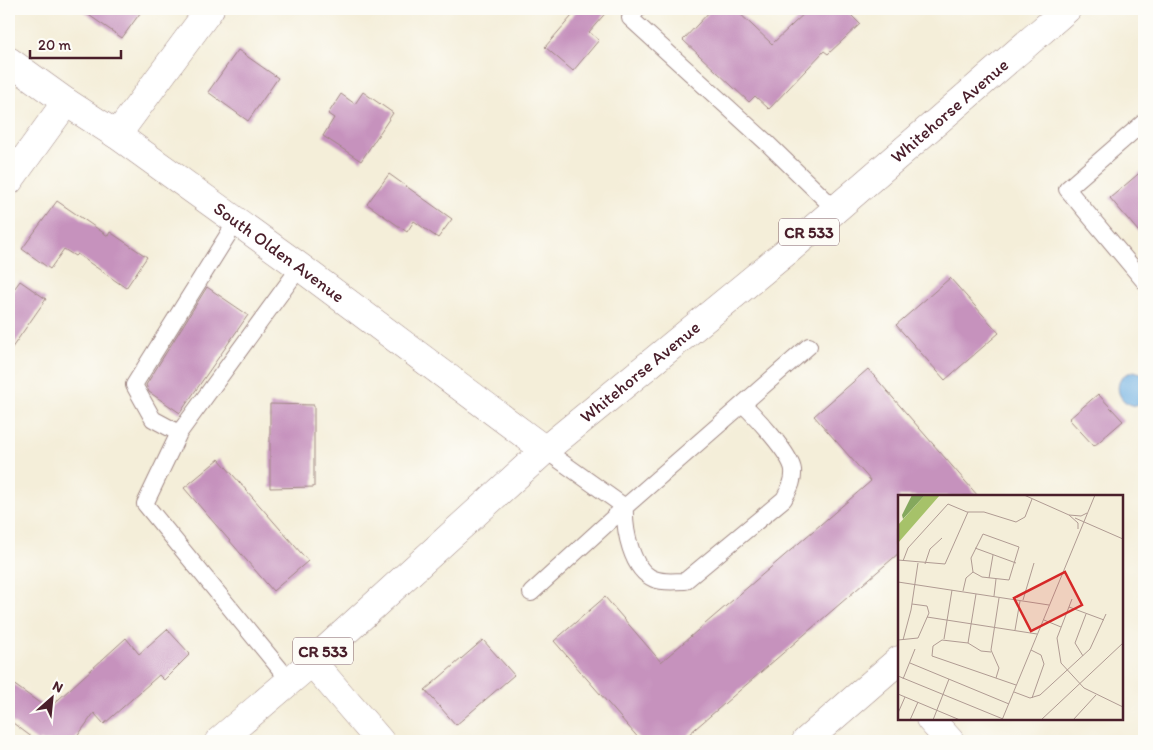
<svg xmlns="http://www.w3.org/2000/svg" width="1153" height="750" font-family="Itim,sans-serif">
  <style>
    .water { fill: #6caee1; stroke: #5b6686 }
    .building { fill: #c692bd }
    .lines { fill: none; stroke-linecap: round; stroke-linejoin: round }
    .service-casing { stroke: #9f8682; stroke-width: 18 }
    .minor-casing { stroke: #9f8682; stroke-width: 29 }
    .secondary-casing { stroke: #9f8682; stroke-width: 29 }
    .primary-casing { stroke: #9f8682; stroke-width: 29 }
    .service { stroke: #fff; stroke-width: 16 }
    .minor { stroke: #fff; stroke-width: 28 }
    .secondary { stroke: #fff; stroke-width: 28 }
    .primary { stroke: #fff; stroke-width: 28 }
    .labels { text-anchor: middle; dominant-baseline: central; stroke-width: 4.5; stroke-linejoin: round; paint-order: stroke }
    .shield { fill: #fdfcf7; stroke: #806168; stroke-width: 1 }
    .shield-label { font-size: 16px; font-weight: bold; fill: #4a1f2b }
    .street-label { font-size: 18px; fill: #4a1f2b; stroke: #fdfcf7 }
    .inset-road { fill: none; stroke: #b09b93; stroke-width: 1 }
    .view { fill: #d62828; fill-opacity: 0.15; stroke: #d62828; stroke-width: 2.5 }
    .inset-edge { fill: none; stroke: #4a1f2b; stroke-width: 2.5 }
  </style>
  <rect width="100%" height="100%" fill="#fdfcf7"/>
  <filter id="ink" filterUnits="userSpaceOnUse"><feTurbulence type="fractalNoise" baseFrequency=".02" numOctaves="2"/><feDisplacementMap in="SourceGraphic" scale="10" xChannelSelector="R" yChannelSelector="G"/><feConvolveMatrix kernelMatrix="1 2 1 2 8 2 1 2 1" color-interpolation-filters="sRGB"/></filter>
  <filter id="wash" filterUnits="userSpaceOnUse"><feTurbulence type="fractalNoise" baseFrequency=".0096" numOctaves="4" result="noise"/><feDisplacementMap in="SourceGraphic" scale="20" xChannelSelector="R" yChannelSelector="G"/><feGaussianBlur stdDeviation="1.12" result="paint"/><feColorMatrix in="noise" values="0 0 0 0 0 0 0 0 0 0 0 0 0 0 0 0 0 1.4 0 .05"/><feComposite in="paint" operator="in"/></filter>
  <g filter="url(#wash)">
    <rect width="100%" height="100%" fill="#f4eed9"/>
    <!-- water -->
    <path class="water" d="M1134,371L1144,374V404C1122,412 1109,385 1126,374C1129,373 1132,372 1134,371Z"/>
    <g id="blocks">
      <!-- building -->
      <path class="building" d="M80,9H143L122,38Z
        M578,9H609L589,32L599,40L573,71L545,47Z
        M712,9H735L772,44L809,9H845L860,24L828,54L824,51L769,109L755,96L749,102L683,40Z
        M238,50L278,78L248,121L208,92Z
        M363,92L393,113L361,161L323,136L334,118L328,114L341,94L355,104Z
        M1144,169V238L1110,198Z
        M389,174L452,219L438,238L414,221L407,232L367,204Z
        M57,201L108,236L110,232L147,257L126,288L77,254L75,256L64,249L50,269L22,249Z
        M950,278L999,333L945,380L896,325Z
        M20,281L46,299L9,352V296Z
        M207,287L248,315L180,413L149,392L146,385Z
        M868,369L978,496H899V553L681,741H641L554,641L605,597L661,662L871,481L814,416Z
        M1098,394L1123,421L1094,446L1069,419Z
        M270,404L314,405V487L270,488Z
        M219,459L308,561L273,591L184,488Z
        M167,629L190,654L164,680L159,675L104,724L94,713L74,741H37L9,720V681L48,709L126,638L139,654Z
        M483,640L514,675L456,725L425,690Z"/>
    </g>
  </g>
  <g filter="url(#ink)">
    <use href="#blocks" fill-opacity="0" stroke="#9f8682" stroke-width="1"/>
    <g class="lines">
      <!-- service casing -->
      <g class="service-casing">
        <path id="service" d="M638,9L630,18L766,142L836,210
          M1144,122L1067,189L1144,281
          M236,222L134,385L153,419L179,433L300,267
          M179,433L145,504L289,680
          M545,450L625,507L809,346
          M625,507C624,529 631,570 654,579C664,583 674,581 685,581L784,499C789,489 794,482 793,470C791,454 755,416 743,404
          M531,593L625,507"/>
      </g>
      <!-- minor casing -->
      <g class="minor-casing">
        <path id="minor" d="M117,135L210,9
          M9,181L66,102
          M312,662L380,741
          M930,719L950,741
          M806,741L899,660"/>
      </g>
      <!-- secondary casing -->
      <g class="secondary-casing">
        <g id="secondary">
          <path id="s1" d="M9,61L66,102L117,135L300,267L545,450"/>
        </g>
      </g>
      <!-- primary casing -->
      <g class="primary-casing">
        <g id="primary">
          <path id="s2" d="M219,741L312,662L545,450L791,248L1067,9"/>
        </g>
      </g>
      <!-- service -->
      <use href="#service" class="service"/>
      <!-- minor -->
      <use href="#minor" class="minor"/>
      <!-- secondary -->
      <use href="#secondary" class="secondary"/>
      <!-- primary -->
      <use href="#primary" class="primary"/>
    </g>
  </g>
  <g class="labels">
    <!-- shield labels -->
    <g class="shield">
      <rect x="779" y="218.5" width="60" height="27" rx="4"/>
      <rect x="293" y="637.5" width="60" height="27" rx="4"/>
    </g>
    <g class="shield-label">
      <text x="809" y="232">CR 533</text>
      <text x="323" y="651">CR 533</text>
    </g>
    <!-- street labels -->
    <g class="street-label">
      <text stroke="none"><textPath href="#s2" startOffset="965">Whitehorse Avenue</textPath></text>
      <text stroke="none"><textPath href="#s1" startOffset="331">South Olden Avenue</textPath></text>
      <text stroke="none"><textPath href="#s2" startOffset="560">Whitehorse Avenue</textPath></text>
    </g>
  </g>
  <!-- overview -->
  <g transform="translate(898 495)">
    <rect width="225" height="225" fill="#f4eed9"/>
    <path d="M27,0H42L0,48V30Z" fill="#a6c269"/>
    <path d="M14,0H27L5,24L4,20Z" fill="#84a85d"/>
    <path class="inset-road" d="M126,0L171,20M171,20L180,28V34M171,20L183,21L189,18M177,23L225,44M85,39L121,52L111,85L84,82L75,77L73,63ZM77,53L118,68M0,65L47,69L70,17M5,66L10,53L50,9L69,17H86L118,27L127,22L134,4M27,69L32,54L44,43M91,83L95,60M0,87L151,110M65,96L68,83L75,77M96,101L98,84M174,104L159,143L163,168L186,193L225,212M125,105L136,68M171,112L206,125M29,122L139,139M146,125L163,132M117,135L122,106M46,144L54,95M0,145L20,143L31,118L29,111L14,109M5,145L13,115L20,68M70,148L78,99M133,155L143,160L146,169L134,203M34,161L118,190M34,161L35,151L44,145L70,148L83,156L93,157M185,161L177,148L188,119M12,168L111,209M0,181L105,224M98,183L101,173L93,155L101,103M5,184L17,154M116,197L132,203L142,200L192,154L208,119M0,199L62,225M0,218L7,202M12,225L20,207M35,225L51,184M104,225L197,0M143,225L225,148M175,225L198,200"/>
    <path class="view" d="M167,77L184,110L133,136L116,103Z"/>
    <rect width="225" height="225" class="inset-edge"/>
  </g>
  <!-- margin -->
  <rect width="1153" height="750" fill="none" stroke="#fdfcf7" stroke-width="30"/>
  <!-- north arrow -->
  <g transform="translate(52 698) rotate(27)" stroke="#fdfcf7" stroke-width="4" paint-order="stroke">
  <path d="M0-4L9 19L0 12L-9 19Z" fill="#4a1f2b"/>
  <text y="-8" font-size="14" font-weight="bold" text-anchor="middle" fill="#4a1f2b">N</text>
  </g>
  <!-- scale -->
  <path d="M30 50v8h91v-8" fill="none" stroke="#4a1f2b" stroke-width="2.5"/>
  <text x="38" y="50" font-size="15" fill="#4a1f2b" stroke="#fdfcf7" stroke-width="4" paint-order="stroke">20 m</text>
</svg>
